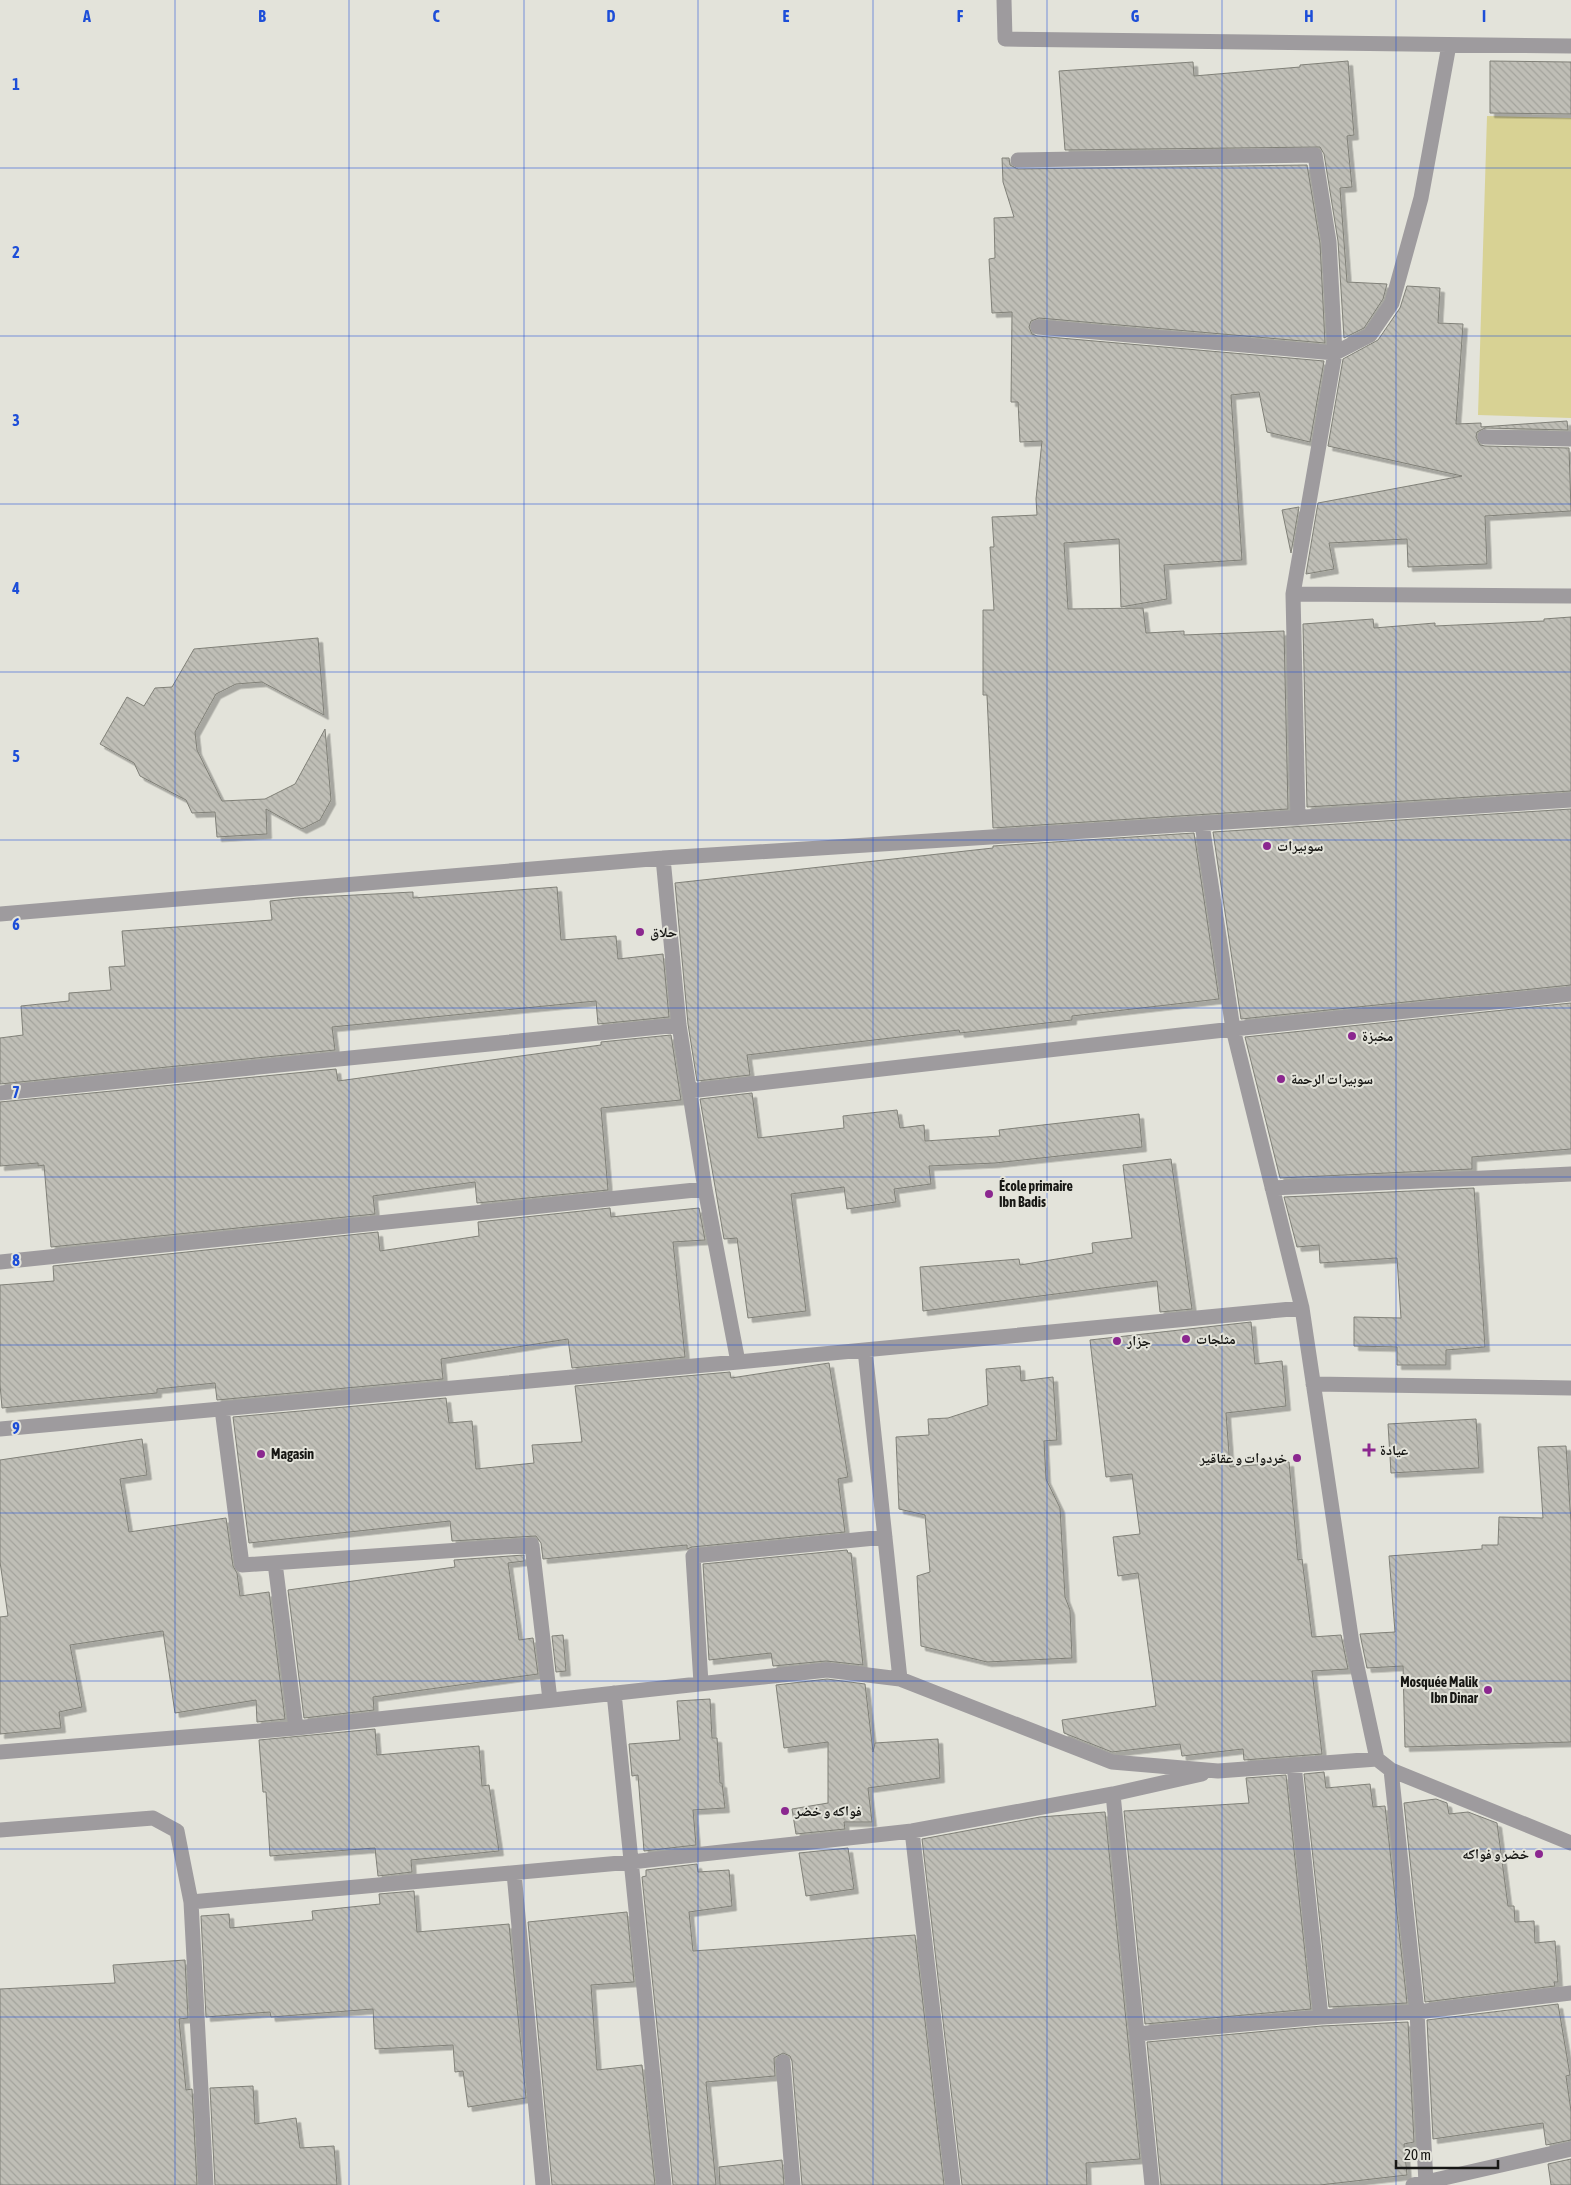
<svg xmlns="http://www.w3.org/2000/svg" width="1571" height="2185" font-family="'Asap Condensed','Noto Naskh Arabic',sans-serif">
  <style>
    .pitch { fill: #d8d294 }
    .building { fill: url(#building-back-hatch); stroke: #808078; filter: url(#shadow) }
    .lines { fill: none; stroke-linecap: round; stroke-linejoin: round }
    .street { stroke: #9e9b9e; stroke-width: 15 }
    .grid { fill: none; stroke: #1d4ed8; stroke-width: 1; stroke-opacity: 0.55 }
    .poi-dot { fill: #8b278f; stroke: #e3e3da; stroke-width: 2 }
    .labels { text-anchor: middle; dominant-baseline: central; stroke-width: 4; stroke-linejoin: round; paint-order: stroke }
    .poi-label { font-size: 14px; font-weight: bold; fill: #171714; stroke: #e3e3da; text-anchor: start }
    .grid-label { font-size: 16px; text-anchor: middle; font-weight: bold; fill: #1d4ed8; stroke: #e3e3da; stroke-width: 4; stroke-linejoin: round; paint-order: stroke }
  </style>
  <defs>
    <pattern id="building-back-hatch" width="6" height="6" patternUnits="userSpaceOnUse" patternTransform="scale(1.25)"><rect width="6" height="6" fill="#bfbeb6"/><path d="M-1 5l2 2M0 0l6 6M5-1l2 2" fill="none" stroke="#a3a39c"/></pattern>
    <filter id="shadow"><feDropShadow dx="4.5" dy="4.5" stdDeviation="0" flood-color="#0004"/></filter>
  </defs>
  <rect width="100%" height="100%" fill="#e3e3da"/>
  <!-- pitch -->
  <path class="pitch" d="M1487,116L1571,118V418L1478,415Z"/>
  <!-- building -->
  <path class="building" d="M1348,61L1354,135L1347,136L1352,187L1340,188L1347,282L1387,284L1383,299L1364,328L1344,338L1338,241L1324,154L1320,147L1065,150L1059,71L1193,62L1194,76L1300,67V65Z
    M1490,61L1571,62V114L1490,113Z
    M1002,158H1009L1010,165L1018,169L1307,165L1320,243L1325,343L1039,318L1031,321L1029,327L1032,334L1037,336L1324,361L1310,442L1267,432L1259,392L1231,395L1242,560L1164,565L1167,599L1121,607L1119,539L1064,543L1068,609L1143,608L1146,633L1184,631V635L1284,631L1288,809L993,828L987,695H983V610H994L990,547H994L992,517L1037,515L1036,499L1042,441L1020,442L1018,402H1011L1012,312L992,313L989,259L995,258L994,218L1014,217L1003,182Z
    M1407,286L1440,288L1438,323L1463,324L1456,424L1481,423V427L1567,421L1568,430L1485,428L1477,432L1476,437L1480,445L1485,446L1569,448L1571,511L1485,516L1487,564L1408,567L1407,539L1329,543L1334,569L1306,574L1318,503L1462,476L1328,446L1343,359L1378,340L1400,308Z
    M1299,507L1291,553L1282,510Z
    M1571,617V791L1307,807L1303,624L1373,619L1374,628L1435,623V626L1544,621V619Z
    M318,638L324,715L262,682L236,684L216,694L195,732L197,750L222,801L265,799L295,784L325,729L331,800L320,820L302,829L266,809L267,834L217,837L215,812L192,813L186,800L140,776L134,763L100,744L127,697L144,706L155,688L172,687L194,649Z
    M1571,809V985L1241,1019L1213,832Z
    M1194,833L1219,999L1072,1016V1020L960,1033L959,1030L747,1055L750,1075L697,1081L688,1024L675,883L993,848V846Z
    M557,887L561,940L616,936L618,959L663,954L669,1017L598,1024L596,1001L332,1027L335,1050L0,1084V1038L23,1035L21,1006L69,1001V993L111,990L109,967L125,966L122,931L272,920L270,901L298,898L413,892V898Z
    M1571,1003V1149L1472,1157V1169L1280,1178L1245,1037Z
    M671,1035L681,1100L601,1108L608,1190L477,1203L475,1182L373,1196L375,1214L51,1247L44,1165L38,1166V1163L0,1166V1102L336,1069L338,1081L601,1045V1042Z
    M752,1093L758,1138L844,1128L843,1116L897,1110L900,1128L924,1125L925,1141L1000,1136L999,1130L1139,1114L1142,1147L995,1163L929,1166L931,1184L894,1189L896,1202L847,1209L844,1187L791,1194L806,1311L748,1318L737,1238L724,1239L700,1099Z
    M1171,1159L1192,1309L1160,1312L1157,1281L923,1311L920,1267L1019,1259L1020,1265L1093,1253L1092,1243L1132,1238L1123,1165Z
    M1474,1188L1485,1347L1446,1350V1365H1397V1347L1354,1346V1317L1401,1318L1397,1258L1320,1263L1319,1245L1297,1247L1284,1197Z
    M610,1208L611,1217L699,1208L705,1240L673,1242L685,1357L572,1368L568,1339L441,1359L443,1379L217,1400L215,1383L157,1389V1393L2,1408L0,1384V1285L54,1281L53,1266L378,1232L380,1251L479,1236L478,1222Z
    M1251,1322L1255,1364L1282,1361L1286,1406L1226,1413L1230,1467L1289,1462L1298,1560L1302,1559L1312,1637L1341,1635L1348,1669L1312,1671L1322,1754L1244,1760L1243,1749L1182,1756L1180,1744L1112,1752L1064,1733L1062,1720L1156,1706L1138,1573L1118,1576L1113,1537L1140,1534L1132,1474L1106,1477L1090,1340Z
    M829,1363L848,1477L838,1479L845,1532L692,1547L687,1549V1545L543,1559L541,1543L536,1536L452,1541L450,1521L249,1543L233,1417L446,1398L449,1423L472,1421L476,1469L534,1463L532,1445L582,1442L575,1386L730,1372L731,1378Z
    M1020,1366L1021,1381L1053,1377L1057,1440L1044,1441L1046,1479L1060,1508L1065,1597L1070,1610L1072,1658L987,1662L921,1646L917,1576L930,1572L925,1515L899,1509L896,1437L929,1435L928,1419L948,1418L988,1405L986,1369Z
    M1476,1419L1479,1468L1391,1473L1388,1424Z
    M142,1439L147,1475L120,1479L129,1532L226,1518L233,1566L237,1573L240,1596L269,1592L285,1719L257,1722L256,1700L175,1713L163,1631L70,1645L82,1707L59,1712L61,1728L0,1734V1617L8,1616L0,1562V1460Z
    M1566,1446L1571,1523V1742L1405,1747L1403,1666L1367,1668L1360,1634L1395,1632L1389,1556L1482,1549V1545H1498L1499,1517L1543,1518L1538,1447Z
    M847,1550L848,1553H851L863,1665L826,1661L773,1666L771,1653L709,1660L703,1564Z
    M524,1555V1561L508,1563L519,1640L533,1638L538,1674L373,1697L374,1710L304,1718L288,1590L455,1567L454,1560Z
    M563,1635L566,1671L556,1672L552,1636Z
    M827,1679L865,1684L873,1752L875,1743L938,1739L940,1778L868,1788L872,1822H844L845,1829L796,1834L792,1809L828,1803V1742L784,1748L776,1685Z
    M710,1699L712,1738H717L720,1783H722L725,1808L693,1810L696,1845L644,1851L638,1775L632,1776L629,1744L680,1740L677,1701Z
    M375,1729L377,1755L479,1746L482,1786L489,1785L499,1851L411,1860L412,1872L378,1876L375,1848L270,1856L266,1792H263L259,1740Z
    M1324,1772L1326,1788L1370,1784L1373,1807L1385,1806L1407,2003L1329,2007L1304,1774Z
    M1286,1775L1311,2009L1145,2024L1124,1811L1249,1803L1246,1778Z
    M1436,1799L1447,1803L1449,1814L1468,1812L1497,1823L1508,1906H1514L1515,1922L1534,1921L1535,1943L1555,1941L1558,1982H1554L1555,1986L1425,2002L1404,1803Z
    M1105,1812L1140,2159L1086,2163L1087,2185H962L922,1839L1040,1817Z
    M848,1848L854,1889L806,1896L799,1853Z
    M697,1864L698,1872L729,1870L732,1906L689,1912L693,1951L915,1935L944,2185H802L792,2061L790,2056L783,2053L774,2058L775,2076L706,2082L716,2185H673L642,1877L646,1876V1870Z
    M414,1891L417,1932L509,1924L526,2098L468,2107L463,2071L455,2072L453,2045L375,2049L373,2009L271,2017L270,2012L206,2017L201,1916L229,1914L230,1928L313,1920L312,1911L380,1904L379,1894Z
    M627,1912L634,1982L591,1985L597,2070L642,2065L655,2185H552L528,1922Z
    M185,1960L188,2018L179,2019L186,2090L192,2089L197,2185H0V1989L115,1983L113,1965Z
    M1558,2004L1570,2075L1566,2076L1571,2111V2140L1546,2145L1543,2123L1433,2139L1427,2020Z
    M1408,2022L1414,2142L1404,2144L1407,2175L1320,2185H1161L1147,2042L1322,2026Z
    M253,2086L255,2124L296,2118L300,2148L334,2146L337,2185H215L210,2088Z
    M1571,2159V2185H1551L1548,2164Z
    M782,2160L784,2185H720L719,2167Z"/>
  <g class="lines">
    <!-- street -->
    <path class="street" d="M1004,0L1005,39L1571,46
      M1018,160L1315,155L1329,242L1335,353L1038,327
      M1485,437L1571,439
      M1293,594L1571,596
      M1298,818L1293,594L1335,353L1370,335L1392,303L1421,198L1449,45
      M1202,824L1233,1029L1302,1308L1352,1643L1377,1759
      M663,858L679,1025L705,1189L738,1362
      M0,914L663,858L1571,800
      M689,1091L1233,1029L1571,994
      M0,1093L679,1025
      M1272,1188L1571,1174
      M0,1262L705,1189
      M865,1350L900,1679
      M1313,1384L1571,1388
      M222,1409L242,1565L532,1545L550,1700
      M0,1429L738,1362L1302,1308
      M275,1563L296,1728
      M701,1683L693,1556L885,1537
      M614,1693L664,2185
      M0,1752L296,1728L827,1670L900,1679L1112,1762L1218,1771L1377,1759L1391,1770L1571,1843
      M1294,1765L1321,2017
      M1391,1770L1417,2012L1426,2183
      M1113,1794L1152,2185
      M0,1830L153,1818L177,1831L191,1902L206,2185
      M912,1831L953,2185
      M514,1873L543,2185
      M191,1902L631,1862L912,1831L1113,1794L1202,1774
      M1137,2034L1321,2017L1417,2012L1571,1993
      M783,2062L793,2185
      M1413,2185L1571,2149"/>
  </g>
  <!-- grid -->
  <path class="grid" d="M175,0V2185M349,0V2185M524,0V2185M698,0V2185M873,0V2185M1047,0V2185M1222,0V2185M1396,0V2185M0,168H1571M0,336H1571M0,504H1571M0,672H1571M0,840H1571M0,1008H1571M0,1177H1571M0,1345H1571M0,1513H1571M0,1681H1571M0,1849H1571M0,2017H1571"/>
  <!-- markers -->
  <g class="poi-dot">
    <circle cx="1267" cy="846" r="5"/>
    <circle cx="640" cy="932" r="5"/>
    <circle cx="1352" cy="1036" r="5"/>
    <circle cx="1281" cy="1079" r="5"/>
    <circle cx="989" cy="1194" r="5"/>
    <circle cx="1186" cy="1339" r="5"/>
    <circle cx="1117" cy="1341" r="5"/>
    <path d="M1366.5 1442.5h5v5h5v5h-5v5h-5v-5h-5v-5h5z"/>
    <circle cx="261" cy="1454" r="5"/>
    <circle cx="1297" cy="1458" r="5"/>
    <circle cx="1488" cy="1690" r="5"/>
    <circle cx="785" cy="1811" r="5"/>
    <circle cx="1539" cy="1854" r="5"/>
  </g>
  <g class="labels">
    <!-- poi labels -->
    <g class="poi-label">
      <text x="1277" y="846">سوبيرات</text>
      <text x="650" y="932">حلاق</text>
      <text x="1362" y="1036">مخبزة</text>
      <text x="1291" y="1079">سوبيرات الرحمة</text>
      <text x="999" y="1186">École primaire<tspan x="999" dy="16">Ibn Badis</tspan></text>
      <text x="1196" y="1339">مثلجات</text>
      <text x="1127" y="1341">جزار</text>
      <text x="1380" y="1450">عيادة</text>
      <text x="271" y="1454">Magasin</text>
      <text x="1287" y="1458" text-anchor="end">خردوات و عقاقير</text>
      <text x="1478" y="1682" text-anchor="end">Mosquée Malik<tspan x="1478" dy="16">Ibn Dinar</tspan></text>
      <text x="795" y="1811">فواكه و خضر</text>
      <text x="1529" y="1854" text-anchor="end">خضر و فواكه</text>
    </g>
  </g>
  <g class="grid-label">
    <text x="87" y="22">A</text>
    <text x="262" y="22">B</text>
    <text x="436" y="22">C</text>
    <text x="611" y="22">D</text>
    <text x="786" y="22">E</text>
    <text x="960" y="22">F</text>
    <text x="1135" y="22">G</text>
    <text x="1309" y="22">H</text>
    <text x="1484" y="22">I</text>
    <text x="16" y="90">1</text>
    <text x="16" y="258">2</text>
    <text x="16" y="426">3</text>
    <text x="16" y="594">4</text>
    <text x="16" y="762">5</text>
    <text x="16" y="930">6</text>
    <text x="16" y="1098">7</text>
    <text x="16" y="1266">8</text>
    <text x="16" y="1434">9</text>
  </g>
  <!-- scale -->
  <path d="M1396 2160v8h102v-8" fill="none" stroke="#171714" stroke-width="2.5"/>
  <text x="1404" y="2160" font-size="15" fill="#171714" stroke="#e3e3da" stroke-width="4" paint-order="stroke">20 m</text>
</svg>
